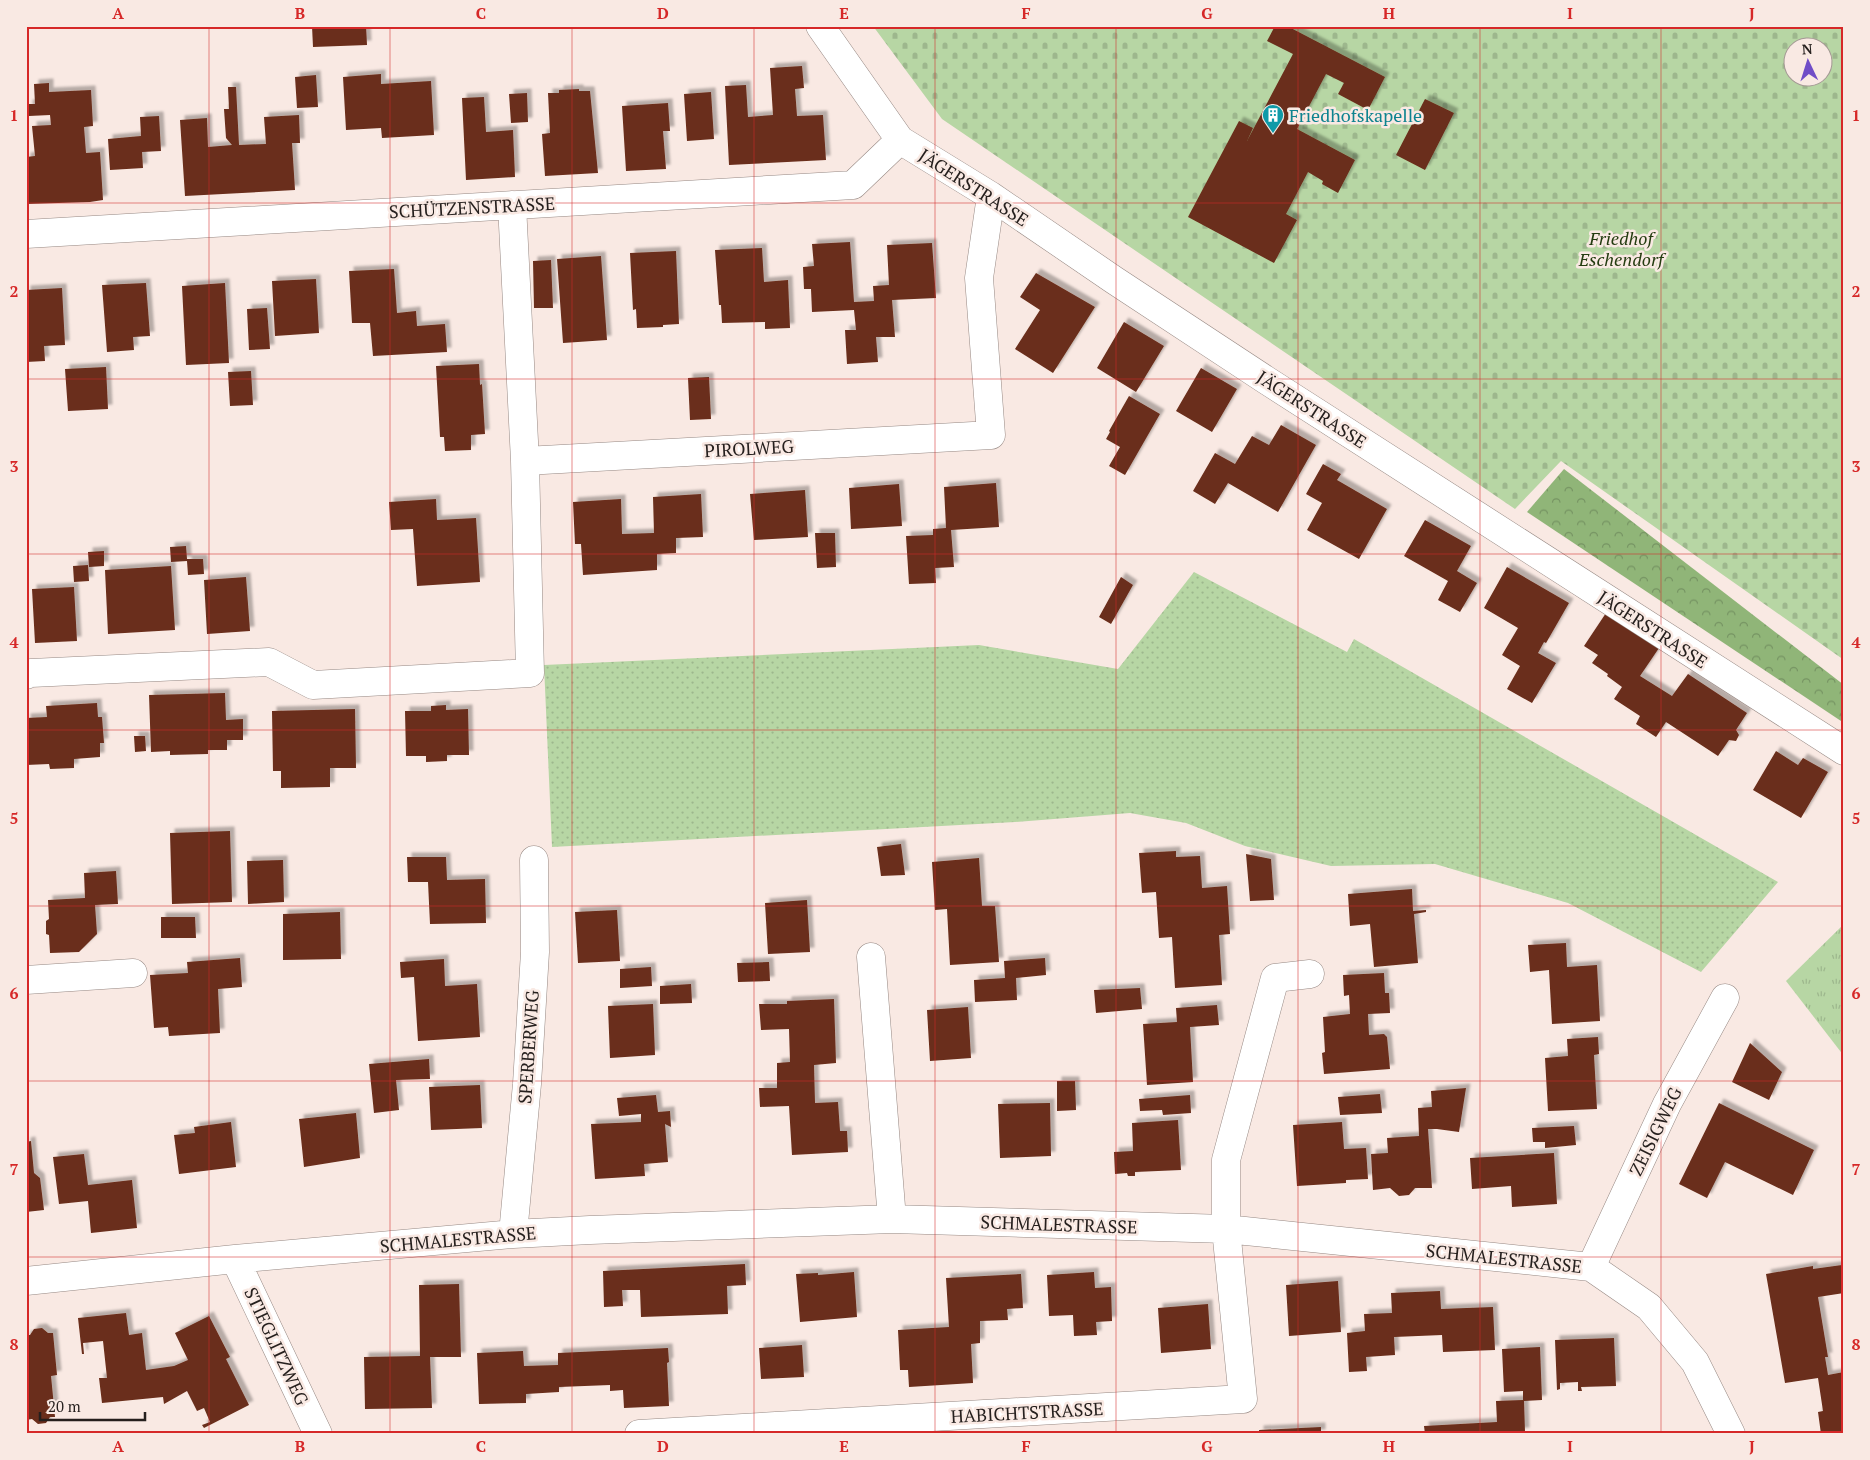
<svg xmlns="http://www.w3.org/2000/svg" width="1870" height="1460" font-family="'PT Serif',serif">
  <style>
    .grass { fill: url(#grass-tufts) }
    .forest { fill: url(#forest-crowns) }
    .cemetery { fill: url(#cemetery-stones); fill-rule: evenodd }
    .park { fill: url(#park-dots) }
    .building { fill: #6a2d1a; filter: url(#shadow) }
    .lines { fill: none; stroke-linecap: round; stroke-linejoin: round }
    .minor-casing { stroke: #968883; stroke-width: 29 }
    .minor { stroke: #fff; stroke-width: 28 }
    .grid { fill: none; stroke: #d62828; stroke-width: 1; stroke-opacity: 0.55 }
    .labels { text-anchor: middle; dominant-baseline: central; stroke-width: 5; stroke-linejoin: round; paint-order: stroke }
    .culture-label { font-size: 18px; fill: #0d838f; stroke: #f9e9e3; text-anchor: start }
    .street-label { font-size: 18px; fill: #251f1d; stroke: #f9e9e3 }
    .park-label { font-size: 18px; font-style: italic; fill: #243c10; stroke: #f9e9e3 }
    .neatline { fill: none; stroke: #d62828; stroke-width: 2 }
    .grid-label { font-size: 16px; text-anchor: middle; font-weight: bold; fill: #d62828 }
  </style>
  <defs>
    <pattern id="grass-tufts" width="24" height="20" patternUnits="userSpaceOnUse" patternTransform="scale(1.25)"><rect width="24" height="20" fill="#b7d6a4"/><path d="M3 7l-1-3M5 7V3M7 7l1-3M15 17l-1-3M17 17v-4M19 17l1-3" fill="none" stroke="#9db78d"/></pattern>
    <pattern id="forest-crowns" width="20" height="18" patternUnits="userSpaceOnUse" patternTransform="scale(1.25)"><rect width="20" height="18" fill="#90b578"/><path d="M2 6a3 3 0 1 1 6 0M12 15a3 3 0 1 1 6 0" fill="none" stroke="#759362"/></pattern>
    <pattern id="cemetery-stones" width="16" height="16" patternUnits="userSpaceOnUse" patternTransform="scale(1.25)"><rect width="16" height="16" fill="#b7d6a4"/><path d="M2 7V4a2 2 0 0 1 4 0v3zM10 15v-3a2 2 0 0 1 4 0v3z" fill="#9db78d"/></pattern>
    <pattern id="park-dots" width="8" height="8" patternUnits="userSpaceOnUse" patternTransform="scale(1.25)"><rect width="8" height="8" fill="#b7d6a4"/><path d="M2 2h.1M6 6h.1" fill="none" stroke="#9db78d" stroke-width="1.8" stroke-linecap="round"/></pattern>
    <filter id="shadow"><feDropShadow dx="4.5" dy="-4.5" stdDeviation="1" flood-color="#0004"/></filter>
  </defs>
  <rect width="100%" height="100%" fill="#f9e9e3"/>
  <!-- grass -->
  <path class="grass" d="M1844,924V1056L1786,981Z"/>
  <!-- forest -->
  <path class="forest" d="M1564,469L1844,685V723L1527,512Z"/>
  <!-- cemetery -->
  <path class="cemetery" d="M873,26H1844V660L1561,461L1515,509L942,119ZM1792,48H1822V78H1792Z"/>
  <!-- park -->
  <path class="park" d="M1194,572L1347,652L1354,639L1778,882L1701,972L1568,903L1435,864L1331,866L1245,846L1186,823L1130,813L1015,822L552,847L544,665L979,645L1118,669Z"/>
  <!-- building -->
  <path class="building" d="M312,26H366L367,45L313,47Z
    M1275,26H1287L1385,77L1368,110L1338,94L1344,83L1326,74L1297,129L1355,160L1338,193L1322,184L1323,181L1308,172L1286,214L1297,220L1274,263L1188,217L1239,121L1253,128L1247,141L1293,54L1267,41Z
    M802,66L804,88L795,89L797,116L823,115L826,160L729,165L725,86L746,85L748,117L773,115L770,68Z
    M381,74V84L431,81L434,135L382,138L381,128L346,130L343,77Z
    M316,75L318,107L297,108L295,77Z
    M49,83V92L91,90L93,126L84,127L86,153L100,152L103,200L90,202L26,204V157L35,156L32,126L51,125L50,115L29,116L28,104H35L34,84Z
    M228,87H236L239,145L266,144L264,117L299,115L300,143H292L295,190L185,196L180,120L207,118L208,147L232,145L226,138L224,109H229Z
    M579,89V91H590L598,173L545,176L542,134L550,133L548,93H559V90Z
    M711,92L714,139L687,141L684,94Z
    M527,93L528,122L511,123L509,94Z
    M484,97L486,132L513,130L515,177L466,180L462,98Z
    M1425,99L1454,113L1425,170L1396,155Z
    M668,103L670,131H663L666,169L626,171L622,106Z
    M159,116L161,151L142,152L143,168L110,170L108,139L141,136L140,117Z
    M850,242L854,302L874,301L873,286L889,285L887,245L932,243L936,298L892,300L895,337H876L878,362L847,364L845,330H856L854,310L812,312L811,289H804L803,267L814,266L812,244Z
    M762,248L764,282L788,280L790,328L765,329V322L722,323L721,305H719L715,250Z
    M676,251L679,324L663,325V327L637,328L636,309L633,310L630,253Z
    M601,256L607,340L563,343L557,259Z
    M551,260L553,308H534L533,261Z
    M394,269L397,313L416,311L417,326L445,324L447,352L373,356L370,323H352L349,271Z
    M1036,273L1095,307L1053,373L1015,349L1040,310L1020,297Z
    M316,279L319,333L275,336L272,281Z
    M146,283L150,336L133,337L134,350L107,352L102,285Z
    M225,283L229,363L186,365L182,286Z
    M62,288L65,345L44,346L45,361L26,362V290Z
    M267,308L270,349L249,350L247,309Z
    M1124,322L1164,346L1136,392L1097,368Z
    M479,364L480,385L482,384L485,434L471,435V450L445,451L444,437H440L436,366Z
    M106,367L108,409L68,411L65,369Z
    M1201,368L1237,389L1212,432L1176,411Z
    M251,371L253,405L230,406L228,372Z
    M709,377L711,419L690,420L688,378Z
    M1129,396L1160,414L1125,475L1109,466L1120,447L1106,439L1110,432L1109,431Z
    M1281,425L1316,445L1278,512L1228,483L1215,504L1193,491L1215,453L1235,464L1252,436L1269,445Z
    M1323,464L1341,474L1337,480L1387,509L1359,559L1307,530L1322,503L1306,494Z
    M996,483L999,527L951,530L954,567L935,568L936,583L909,584L906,536L933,535V529L946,528L944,487Z
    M899,484L902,526L851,529L849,488Z
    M805,490L808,537L754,540L750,494Z
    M701,494L703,537L676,538V553L657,554V570L583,575L581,544H575L573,502L621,499L622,534L654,533L653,497Z
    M436,499L437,520L476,518L480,582L417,586L413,529L391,530L389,502Z
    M1425,520L1471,546L1457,571L1477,583L1460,612L1438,600L1448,581L1404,556Z
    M815,533H835L836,567L817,568Z
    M186,546L187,559H203L204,574L188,575L187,561L171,562L170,547Z
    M104,551V566L89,567L88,552Z
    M88,565L89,581L74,582L73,566Z
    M171,566L175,630L108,634L105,570Z
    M1507,567L1569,603L1546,643L1544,642L1538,653L1556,663L1532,703L1507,689L1520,666L1502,655L1518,628L1484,608Z
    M246,577L250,631L207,634L204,580Z
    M1121,577L1133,585L1111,624L1099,617Z
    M74,587L77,641L35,643L32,589Z
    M1606,613L1659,648L1640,676L1672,696L1688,674L1747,713L1736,730L1739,735L1736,741L1729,740L1718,756L1666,722L1656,737L1636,724L1640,716L1614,699L1622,687L1607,676L1608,674L1592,663L1598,655L1584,646Z
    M225,693L226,720L243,719V740H227V750H208V754L170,755V751L151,752L149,695Z
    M97,703L98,717H102L104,743H100V757L74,759V768L50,769L49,764L26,765V749H28L26,718L47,717L46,706Z
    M446,705V710L468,709L469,755H447V761L426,762V756H406L405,711H431V706Z
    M355,709L356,768H330V787L281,788V771H273L272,711Z
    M134,736H145L146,751L135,752Z
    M1776,751L1798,765L1803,758L1828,772L1801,818L1753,790Z
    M230,831L232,902L172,904L170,833Z
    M901,844L905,875L881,876L877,847Z
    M1176,851V857L1200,856L1202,888L1227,886L1230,934L1219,935L1222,985L1175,988L1172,937L1159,938L1156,892L1142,893L1139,853Z
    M1246,854L1271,859L1274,900L1250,901Z
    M407,857H446L447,880L485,879L486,923L430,924L428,882H408Z
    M979,858L982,906H995L999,962L950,965L947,909L935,910L932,862Z
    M283,860L284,902L248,904L247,861Z
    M116,871L118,904L95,905L97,934L79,952L50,953L49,935L46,934V921L49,919L48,900L85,898L84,873Z
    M1412,889L1413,911L1426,910V912L1414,914L1418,963L1374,967L1370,924L1350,926L1348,894Z
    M807,900L810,952L768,954L765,903Z
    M617,910L620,961L578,963L575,912Z
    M340,912L341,959L283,960V914Z
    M161,917H195L196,938H161Z
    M1566,943L1567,967L1597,965L1600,1021L1552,1024L1549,970L1530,972L1528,945Z
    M240,958L242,987L218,989L220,1033L169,1036L168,1027L154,1028L150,975L188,973L187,962Z
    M1045,958L1046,975L1016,978L1017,1000L975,1002L974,980L1005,978L1004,961Z
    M444,959L445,986L477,984L480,1037L418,1041L414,977L401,978L400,962Z
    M769,962L770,981L738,982L737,963Z
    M651,967L652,986L620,988V969Z
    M1384,973L1385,993H1389L1390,1013L1368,1014L1369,1035L1384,1034L1387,1037L1390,1069L1324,1074L1322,1053L1325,1052L1323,1017L1350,1014L1349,995L1344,996L1343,975Z
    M691,984L692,1003L660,1004V986Z
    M1140,988L1142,1009L1096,1013L1094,990Z
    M834,999L836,1063L814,1065L815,1103L838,1102L840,1131H847L848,1152L792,1155L789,1106L760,1107L759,1088H777V1063L790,1062L789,1029L761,1030L759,1004H787V1001Z
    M653,1004L655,1055L610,1058L608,1006Z
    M1217,1005L1219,1025L1190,1027L1193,1082L1147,1085L1143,1024L1177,1022L1176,1008Z
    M968,1007L971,1058L930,1061L927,1010Z
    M1598,1037L1599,1054L1594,1055L1597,1109L1548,1111L1545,1058L1568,1056L1567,1039Z
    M1750,1043L1782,1072L1769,1100L1732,1082Z
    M429,1059L430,1079L396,1080L399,1110L374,1113L369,1064Z
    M1057,1081H1075L1076,1110L1057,1111Z
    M480,1085L482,1128L431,1130L429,1087Z
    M1466,1088L1459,1132L1437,1129H1428L1432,1188H1415L1409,1195L1399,1196L1390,1188L1373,1190L1371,1154L1388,1153L1387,1138L1419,1136L1418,1108L1432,1107L1431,1091Z
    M1380,1094L1382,1113L1340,1115L1338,1097Z
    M656,1095L658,1112L670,1111L671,1127L665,1124L668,1162L644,1164L645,1176L595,1179L591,1124L641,1122V1114L619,1116L617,1098Z
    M1190,1095L1191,1113L1163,1115L1162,1110L1140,1111L1139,1099Z
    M1050,1103L1051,1156L1000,1158L998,1104Z
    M1719,1103L1814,1150L1793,1195L1725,1162L1707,1198L1679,1184Z
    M356,1113L360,1158L304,1167L299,1119Z
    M1178,1120L1181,1170L1135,1172V1176H1128L1127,1173L1115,1174L1114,1152L1133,1151L1132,1123Z
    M231,1122L236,1167L179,1174L174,1135L195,1133L194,1127Z
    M1342,1122L1344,1149L1366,1148L1368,1179L1346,1180V1183L1297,1186L1293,1125Z
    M1574,1126L1576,1145L1545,1148V1142H1533L1532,1128Z
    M31,1141L34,1173L40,1178L44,1210L26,1212V1142Z
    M1554,1153L1557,1204L1512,1207L1511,1186L1472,1189L1470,1158Z
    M84,1154L88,1185L132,1180L137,1228L91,1233L88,1201L59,1204L53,1157Z
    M745,1264L746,1285L727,1286L728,1314L641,1317L640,1290H622L623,1306L604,1307L603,1271Z
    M1842,1265L1844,1293L1818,1297L1828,1357H1825L1828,1375L1844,1372V1434H1821L1818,1412L1823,1411L1818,1378L1785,1383L1766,1274L1813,1266V1269Z
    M854,1272L857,1317L800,1322L796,1274L818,1273V1275Z
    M1094,1272L1095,1288L1111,1287L1112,1321L1096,1322L1097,1335L1074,1336L1073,1315L1049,1316L1047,1275Z
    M1021,1274L1023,1308L1007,1309L1008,1320L980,1321V1343L971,1344L973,1383L909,1387L908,1370H900L898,1330L949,1327L946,1278Z
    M1338,1281L1341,1332L1289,1336L1286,1285Z
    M459,1284L461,1357H430L432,1408L365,1409L364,1357L420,1356L419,1285Z
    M1440,1291L1441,1309L1493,1307L1495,1350L1443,1352L1442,1335L1394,1337L1395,1355L1366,1357L1367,1371L1349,1372L1347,1333L1365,1331L1364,1314L1392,1313L1391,1293Z
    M1208,1304L1211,1349L1161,1353L1158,1308Z
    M126,1313L129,1335L142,1333L146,1370L174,1366L188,1360L175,1333L209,1316L230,1357L226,1359L249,1405L204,1428L202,1425L210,1422L204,1408L197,1411L187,1391L164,1404L163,1397L102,1403L99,1378H107L103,1341L83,1343L84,1354H82L78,1318Z
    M42,1328L48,1333H53L57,1375L51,1376L55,1417H50L46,1423L38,1424L32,1419L26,1420V1335H30L34,1329Z
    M1614,1338L1616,1386L1581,1387L1582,1391H1578V1382L1560,1383V1389L1557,1390L1555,1340Z
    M802,1345L804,1377L761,1379L759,1348Z
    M1540,1347L1542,1400L1524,1401L1525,1432L1499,1434H1425L1424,1426L1497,1422L1496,1401L1523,1400V1391L1504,1392L1502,1349Z
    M668,1348L669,1362L667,1363L669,1406L624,1408L623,1390L610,1391V1385L559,1387V1392L526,1394V1403L479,1404L477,1353L523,1351L524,1366L558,1365V1353Z
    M1321,1427V1434H1259V1430Z"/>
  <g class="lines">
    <!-- minor casing -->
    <g class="minor-casing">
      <path id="minor" d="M820,26L900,140L991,196L1114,280L1266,380L1844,751
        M512,205L525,461L991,435L979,278L991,196
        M26,234L853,185L900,140
        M26,675L31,673L269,662L313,685L530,673L525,461
        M871,957L892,1219
        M26,980L133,973
        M513,1234L527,1084L535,952L534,860
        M235,1259L318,1434
        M1591,1267L1667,1104L1725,998
        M26,1281L235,1259L513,1234L590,1230L892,1219L1226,1229L1591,1267L1649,1307L1695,1362L1731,1434
        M639,1434L1243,1399L1226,1229V1160L1275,978L1310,974"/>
    </g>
    <!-- minor -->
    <use href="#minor" class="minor"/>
  </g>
  <!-- grid -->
  <path class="grid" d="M209,26V1434M390,26V1434M572,26V1434M754,26V1434M935,26V1434M1116,26V1434M1298,26V1434M1480,26V1434M1661,26V1434M26,203H1844M26,379H1844M26,554H1844M26,730H1844M26,906H1844M26,1081H1844M26,1257H1844"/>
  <!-- icons -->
  <defs>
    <g id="building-pin" transform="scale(1.125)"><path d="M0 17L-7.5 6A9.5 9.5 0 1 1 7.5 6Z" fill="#0f9aa8" stroke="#f9e9e3"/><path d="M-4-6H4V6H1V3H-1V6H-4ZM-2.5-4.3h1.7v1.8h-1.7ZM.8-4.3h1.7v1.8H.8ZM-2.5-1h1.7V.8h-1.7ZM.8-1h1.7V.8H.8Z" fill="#fff"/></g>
  </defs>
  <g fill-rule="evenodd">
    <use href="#building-pin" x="1273" y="115"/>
  </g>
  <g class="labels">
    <!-- culture labels -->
    <g class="culture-label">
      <text x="1289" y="115">Friedhofskapelle</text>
    </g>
    <!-- street labels -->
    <g class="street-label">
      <text transform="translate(974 187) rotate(33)">JÄGERSTRASSE</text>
      <text transform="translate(472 207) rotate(-3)">SCHÜTZENSTRASSE</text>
      <text transform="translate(1312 409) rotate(33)">JÄGERSTRASSE</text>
      <text transform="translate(749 448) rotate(-3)">PIROLWEG</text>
      <text transform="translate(1653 629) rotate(33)">JÄGERSTRASSE</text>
      <text transform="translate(528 1047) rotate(-86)">SPERBERWEG</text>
      <text transform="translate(1655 1131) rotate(-64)">ZEISIGWEG</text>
      <text transform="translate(1059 1224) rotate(2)">SCHMALESTRASSE</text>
      <text transform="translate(458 1239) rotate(-5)">SCHMALESTRASSE</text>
      <text transform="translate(1504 1258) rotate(6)">SCHMALESTRASSE</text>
      <text transform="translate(277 1346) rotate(65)">STIEGLITZWEG</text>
      <text transform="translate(1027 1412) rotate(-3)">HABICHTSTRASSE</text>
    </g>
    <!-- park labels -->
    <g class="park-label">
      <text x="1621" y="238">Friedhof<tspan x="1621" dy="21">Eschendorf</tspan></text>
    </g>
  </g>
  <!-- border -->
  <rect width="1870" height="1460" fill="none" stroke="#f9e9e3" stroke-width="55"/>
  <!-- north arrow -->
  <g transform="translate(1808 62) rotate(356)"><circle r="24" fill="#f9e9e3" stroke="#a49894"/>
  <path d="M0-4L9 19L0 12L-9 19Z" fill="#704dc7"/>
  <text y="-8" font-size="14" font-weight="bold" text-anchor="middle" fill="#251f1d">N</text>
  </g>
  <!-- scale -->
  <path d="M40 1412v8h105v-8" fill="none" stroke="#251f1d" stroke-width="2.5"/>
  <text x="48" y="1412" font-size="15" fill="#251f1d" stroke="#f9e9e3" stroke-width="4" paint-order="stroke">20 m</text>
  <rect x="28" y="28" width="1814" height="1404" class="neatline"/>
  <g class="grid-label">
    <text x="118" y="19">A</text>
    <text x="300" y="19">B</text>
    <text x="481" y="19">C</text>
    <text x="663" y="19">D</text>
    <text x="844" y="19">E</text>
    <text x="1026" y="19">F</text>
    <text x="1207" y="19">G</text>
    <text x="1389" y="19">H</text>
    <text x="1570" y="19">I</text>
    <text x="1752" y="19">J</text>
    <text x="14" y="121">1</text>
    <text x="1856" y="121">1</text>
    <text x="14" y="297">2</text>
    <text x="1856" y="297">2</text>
    <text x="14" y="472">3</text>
    <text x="1856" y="472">3</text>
    <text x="14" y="648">4</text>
    <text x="1856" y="648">4</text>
    <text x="14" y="824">5</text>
    <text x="1856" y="824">5</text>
    <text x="14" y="999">6</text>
    <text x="1856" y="999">6</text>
    <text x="14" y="1175">7</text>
    <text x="1856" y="1175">7</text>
    <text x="14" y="1350">8</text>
    <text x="1856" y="1350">8</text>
    <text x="118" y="1452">A</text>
    <text x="300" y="1452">B</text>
    <text x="481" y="1452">C</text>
    <text x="663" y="1452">D</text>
    <text x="844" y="1452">E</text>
    <text x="1026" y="1452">F</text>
    <text x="1207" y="1452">G</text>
    <text x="1389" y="1452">H</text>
    <text x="1570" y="1452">I</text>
    <text x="1752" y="1452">J</text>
  </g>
</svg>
